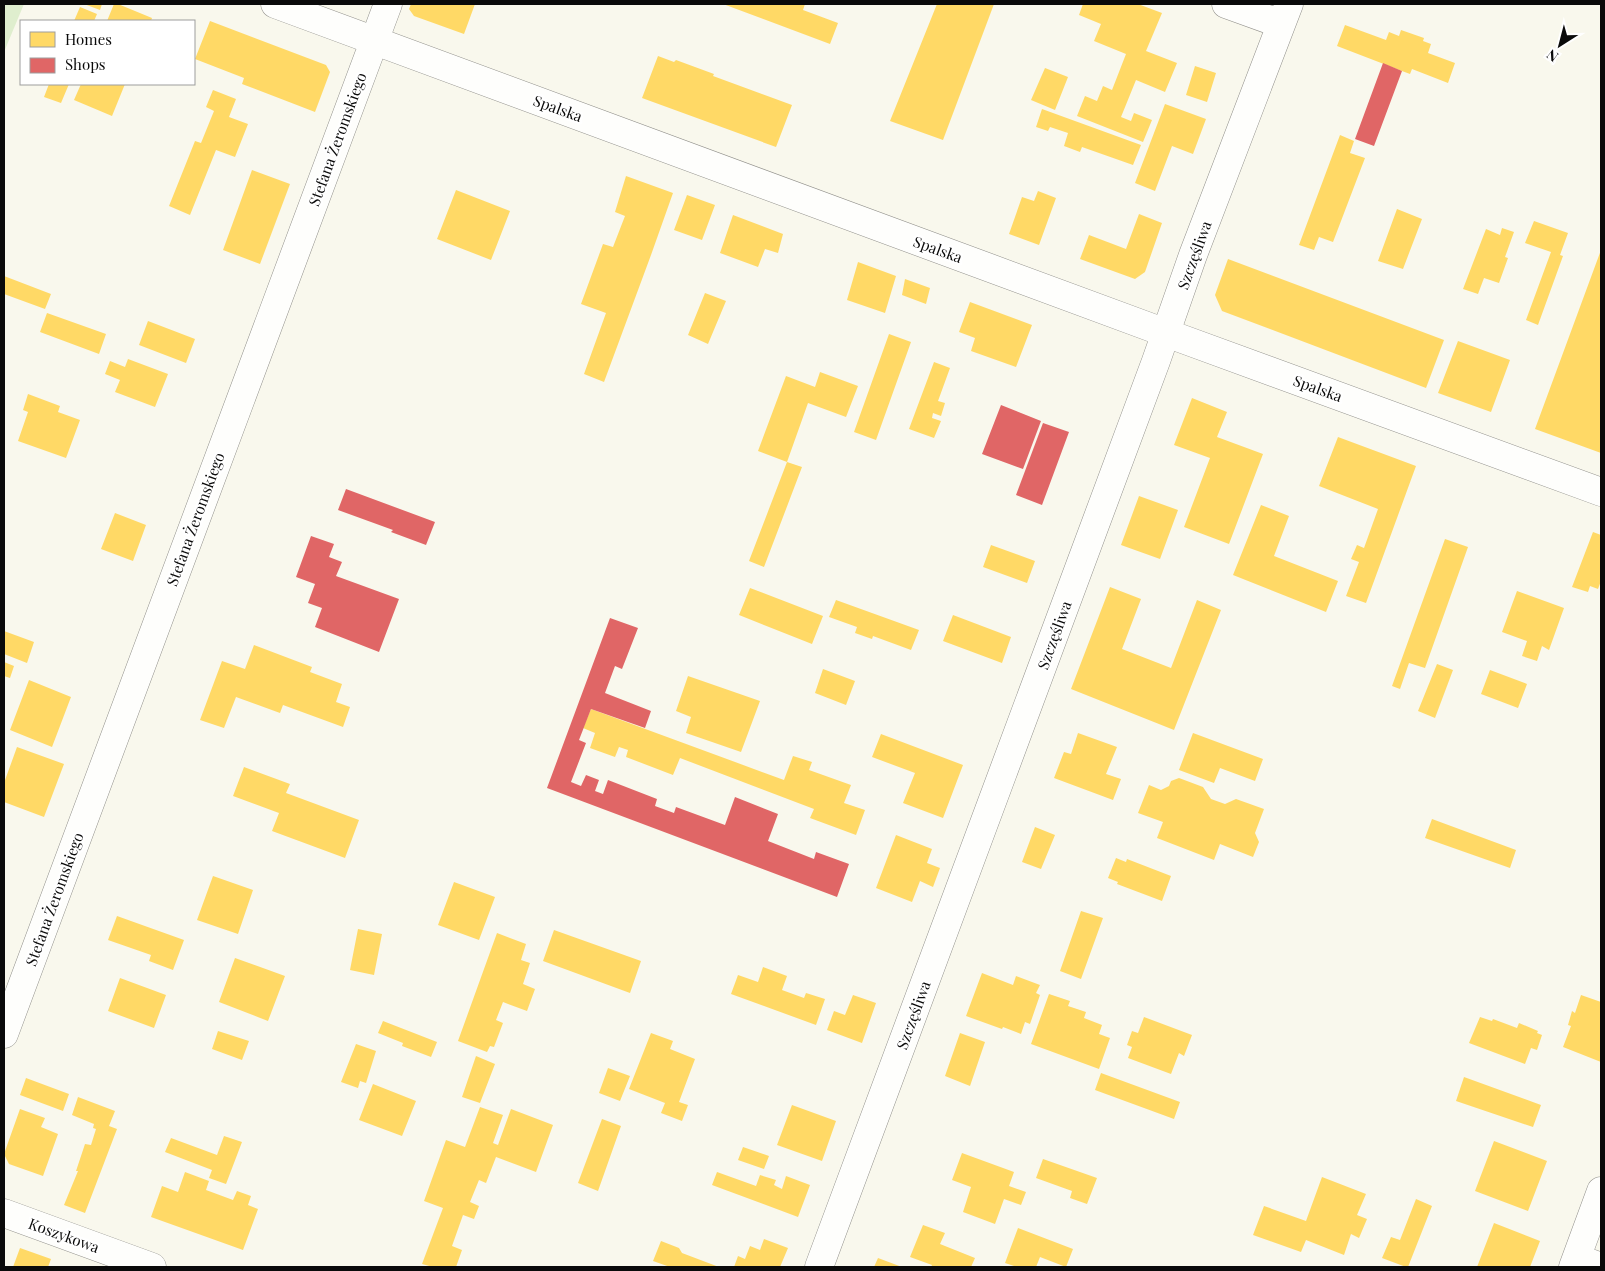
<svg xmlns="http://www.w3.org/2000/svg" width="1605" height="1271" font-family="'Playfair Display',serif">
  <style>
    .green { fill: #dfeece }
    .homes { fill: #ffd966 }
    .shops { fill: #e06666 }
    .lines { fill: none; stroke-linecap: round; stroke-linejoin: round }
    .minor-casing { stroke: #92918c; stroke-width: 29 }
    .minor { stroke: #fefefc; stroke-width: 28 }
    .labels { text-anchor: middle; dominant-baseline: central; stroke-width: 5; stroke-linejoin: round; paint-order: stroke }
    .street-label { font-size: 15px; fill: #0a0a0a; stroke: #fff }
  </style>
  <rect width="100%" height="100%" fill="#f9f8ed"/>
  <!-- green -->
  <path class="green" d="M4,4H24L4,52Z"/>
  <!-- homes -->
  <path class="homes" d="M84,4H102L100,10Z
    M114,4H118L152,18L151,21H107Z
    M411,4H475L464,34L414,16L409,9Z
    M723,4H805L803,10L838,23L830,44Z
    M937,4H994L943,140L890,121Z
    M1083,4H1138L1162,13L1146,51L1177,63L1165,92L1136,80L1121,117L1131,121L1134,113L1152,120L1143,142L1077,116L1085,96L1097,101L1103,86L1112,90L1126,54L1094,41L1101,24L1079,15Z
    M80,7L97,14L94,21H74Z
    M210,21L326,65L330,72L315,112L242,84L244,78L195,59Z
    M1345,25L1386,40L1389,32L1399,36L1401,30L1424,38L1423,41L1431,44L1428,53L1455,63L1448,83L1412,69L1410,74L1402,71L1337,46Z
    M658,56L674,62L676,60L714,74L713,76L792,105L776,147L642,98Z
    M1195,66L1216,73L1207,102L1186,95Z
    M1045,68L1068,77L1055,110L1031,100Z
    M49,84H69L61,103L44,97Z
    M81,84H125L112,116L74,100Z
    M213,90L236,99L229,117L248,124L235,157L216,150L190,215L169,206L195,141L201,143L214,111L206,107Z
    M1165,104L1206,119L1193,154L1172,146L1155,191L1135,183Z
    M1042,109L1141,145L1133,165L1082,147L1080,152L1064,146L1068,133L1050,127L1048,131L1036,127Z
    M1340,135L1354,141L1350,153L1365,158L1333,242L1319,237L1314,250L1299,245Z
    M252,170L290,184L260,264L223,250Z
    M626,176L673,193L651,255L604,382L584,374L606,313L581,304L603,244L613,247L625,216L615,212Z
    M456,190L510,211L491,260L437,239Z
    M1038,191L1056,198L1039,245L1009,234L1022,197L1034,201Z
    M687,195L715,205L702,240L674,230Z
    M1397,209L1422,219L1403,269L1378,261Z
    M1139,214L1162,223L1145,272L1135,279L1080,259L1089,235L1126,249Z
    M733,215L783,234L778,253L765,249L758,267L720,253Z
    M1534,221L1568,233L1560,255L1563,256L1538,325L1526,320L1551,252L1525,243Z
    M1502,228L1514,232L1505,257L1508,258L1499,283L1484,278L1478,294L1463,289L1486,229L1500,235Z
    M1601,250V453L1535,429Z
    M1228,259L1444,340L1426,388L1222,311L1215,295Z
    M858,262L896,276L885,313L847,300Z
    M4,276L51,294L45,309L4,294Z
    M905,279L930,288L926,304L902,295Z
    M705,293L726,301L708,344L688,335Z
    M970,302L1032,325L1016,367L971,351L975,338L959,332Z
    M47,313L106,334L99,354L40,332Z
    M148,321L195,339L186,363L139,345Z
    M889,334L911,342L876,440L854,432Z
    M1458,341L1510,360L1491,412L1438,393Z
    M128,359L168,374L155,407L115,392L120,380L105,374L110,361L125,367Z
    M934,362L950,368L938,401L945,403L941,416L933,413L932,418L941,421L934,438L909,429Z
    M820,372L858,386L846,417L808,403L787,462L802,467L764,567L749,561L787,462L758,451L786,376L815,387Z
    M28,394L60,406L58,412L80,420L66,458L18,441L28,412L23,410Z
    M1192,398L1227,412L1217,437L1263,454L1229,544L1184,527L1210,458L1174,445Z
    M1338,437L1416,466L1366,603L1346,596L1359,562L1351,559L1357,545L1364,548L1378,509L1319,486Z
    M1139,496L1178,510L1160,559L1121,545Z
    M1261,505L1289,516L1274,556L1338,581L1326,612L1233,575Z
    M115,513L146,525L133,561L101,549Z
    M1593,532L1601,535V581L1598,589L1590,586L1588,592L1572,587Z
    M1445,539L1468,547L1425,668L1409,663L1400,689L1392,686Z
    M991,545L1035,561L1027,583L983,567Z
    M1110,587L1141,599L1122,649L1171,668L1197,600L1221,610L1174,730L1071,689Z
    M750,588L823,616L812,644L739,615Z
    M1517,591L1564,608L1549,650L1542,646L1537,661L1522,656L1527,641L1502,632Z
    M836,600L919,630L911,650L873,636L872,639L855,633L857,627L829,617Z
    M953,615L1011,637L1002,663L943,641Z
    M4,631L34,642L27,663L4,654Z
    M254,645L312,667L310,672L342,684L336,702L350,707L343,727L283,705L280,713L236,697L224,728L200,720L222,661L245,669Z
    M4,662L14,666L10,678L4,676Z
    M1437,664L1453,670L1435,718L1418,711Z
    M823,669L855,681L846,705L815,693Z
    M1490,670L1527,684L1518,708L1481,694Z
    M688,676L760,701L741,752L686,733L691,717L676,711Z
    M29,680L71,697L52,747L10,730Z
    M591,709L784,780L793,756L812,762L809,770L851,785L844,803L865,810L856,835L810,818L814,809L680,758L673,775L626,757L628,750L619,747L615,757L590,748L595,733L583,728Z
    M1078,733L1117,747L1106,774L1121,779L1113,800L1054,778L1064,752L1071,754Z
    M1193,733L1263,759L1255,781L1220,768L1214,783L1179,770Z
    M881,734L963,765L943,818L903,803L915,773L872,757Z
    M17,747L64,764L44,817L4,802V783Z
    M244,767L290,784L286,793L359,820L345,858L272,831L279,813L233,796Z
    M1179,778L1203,787L1211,799L1225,804L1236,799L1264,809L1255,833L1259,842L1253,857L1220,844L1214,860L1157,838L1163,822L1138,813L1149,785L1161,790L1169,786L1171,781Z
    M1432,819L1516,850L1510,868L1425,838Z
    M1035,827L1055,835L1041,869L1022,862Z
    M896,835L932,849L927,863L940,868L933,887L920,881L912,902L876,888Z
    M1116,858L1126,862L1127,859L1171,876L1162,901L1117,884L1118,882L1108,878Z
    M213,876L253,890L238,934L197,920Z
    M454,882L495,897L479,940L438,925Z
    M1081,911L1103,918L1081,979L1060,971Z
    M117,916L184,940L173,970L149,961L151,955L108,940Z
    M358,929L382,934L374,975L350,970Z
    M554,930L641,961L630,993L543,961Z
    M497,933L526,944L521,960L530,963L523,984L535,989L527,1011L503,1002L496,1020L503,1023L494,1047L490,1046L487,1052L458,1041Z
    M235,958L285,976L268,1021L219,1002Z
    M763,967L787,976L782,990L804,998L806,993L825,999L816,1025L731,994L738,975L758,982Z
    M982,973L1013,985L1016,976L1040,985L1036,993L1040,995L1030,1024L1025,1022L1021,1034L1003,1027L1002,1029L966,1016Z
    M120,978L166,995L154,1028L108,1011Z
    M1049,994L1070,1001L1068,1006L1086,1012L1084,1018L1102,1025L1099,1034L1110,1038L1099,1069L1031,1044Z
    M853,995L876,1003L862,1043L827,1030L834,1011L845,1015Z
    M1581,995L1601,1002V1062L1563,1047L1571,1026L1568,1025L1572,1011L1575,1013Z
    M1144,1017L1192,1035L1184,1056L1179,1053L1171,1074L1128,1058L1132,1047L1127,1045L1132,1031L1138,1033Z
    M1480,1017L1492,1021L1493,1019L1517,1028L1519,1023L1538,1031L1537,1033L1542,1035L1537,1050L1531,1048L1525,1064L1469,1043Z
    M383,1021L437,1042L431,1057L402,1046L403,1043L378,1033Z
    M218,1031L249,1041L242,1060L212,1049Z
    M651,1033L673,1041L670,1049L695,1059L679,1102L688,1105L682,1121L661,1113L665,1103L629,1089Z
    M960,1033L985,1042L970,1086L945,1076Z
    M356,1044L376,1051L366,1083L360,1081L358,1088L341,1082Z
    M476,1056L495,1064L480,1103L462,1097Z
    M608,1068L630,1076L620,1101L599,1093Z
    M1101,1073L1180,1102L1174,1119L1095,1090Z
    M1464,1077L1541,1105L1533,1127L1456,1101Z
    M26,1078L69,1094L63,1111L20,1095Z
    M373,1084L416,1101L402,1136L359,1120Z
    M78,1097L115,1111L109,1126L117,1129L85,1213L64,1205L78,1171H76L85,1144L91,1145L96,1129L93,1128L94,1124L72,1115Z
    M792,1105L836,1121L822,1161L777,1145Z
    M480,1107L503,1115L493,1143L498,1145L511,1109L553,1125L536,1172L496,1157L486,1183L479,1180L470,1202L479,1206L474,1219L463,1215L452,1246L462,1250L456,1267H433L422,1264L443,1208L424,1201L446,1140L465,1147Z
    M20,1109L45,1118L41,1127L58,1134L43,1176L9,1164L4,1154Z
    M602,1119L621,1126L598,1191L578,1183Z
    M224,1136L242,1142L226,1184L209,1178L212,1170L165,1152L171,1138L217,1155Z
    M1494,1141L1547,1161L1528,1211L1475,1191Z
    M743,1147L769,1156L764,1169L738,1160Z
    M962,1153L1014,1172L1009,1186L1026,1192L1021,1205L1004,1199L995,1224L963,1212L971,1187L952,1180Z
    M1043,1159L1097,1178L1087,1204L1070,1198L1072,1191L1036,1178Z
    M185,1172L209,1181L206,1190L233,1200L237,1191L251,1196L248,1205L258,1209L243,1250L151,1217L162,1186L178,1192Z
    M717,1172L756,1186L760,1175L776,1180L774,1185L782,1189L786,1176L810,1185L798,1217L712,1185Z
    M1322,1177L1366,1194L1357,1215L1367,1219L1359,1238L1351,1234L1344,1255L1306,1240L1301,1252L1253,1235L1264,1206L1306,1221Z
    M1416,1199L1432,1206L1408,1267H1406L1382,1258L1391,1237L1400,1240Z
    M1494,1223L1540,1241L1530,1267H1477Z
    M923,1225L945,1233L940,1244L975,1258L971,1267H931L932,1265L910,1257Z
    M1018,1228L1073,1249L1066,1267L1040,1257L1036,1267H1017L1005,1263Z
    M764,1239L788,1248L780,1267H734L738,1256L745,1259L750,1246L760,1250Z
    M661,1241L679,1248L682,1253L719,1267H670L653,1261Z
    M20,1248L51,1259L48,1267H13Z
    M878,1258L902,1267H874Z"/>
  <!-- shops -->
  <path class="shops" d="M1383,63L1402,71L1374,146L1355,139Z
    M1001,405L1041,421L1023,469L982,454Z
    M1043,423L1069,432L1042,505L1016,495Z
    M346,489L435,522L426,545L391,532L393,530L338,510Z
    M311,536L334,544L329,557L342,562L336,576L399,599L379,652L315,627L322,608L308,603L315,584L296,577Z
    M610,618L638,628L622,669L615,666L605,693L651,711L645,728L591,709L579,740L586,743L571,782L581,786L586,775L599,780L595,791L603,794L608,780L657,799L655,806L674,813L676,807L725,825L735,797L778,814L768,841L814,859L816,852L849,864L837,897L547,788Z"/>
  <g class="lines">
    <!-- minor casing -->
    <g class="minor-casing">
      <path id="minor" d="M275,4L1166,333L1601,492
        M1226,4L1281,24
        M4,1034L388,4
        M4,1213L152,1267
        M1577,1258L1601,1267
        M819,1267L1156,361L1193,255L1289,4
        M1573,1267L1601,1191"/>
    </g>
    <!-- minor -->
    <use href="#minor" class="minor"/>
  </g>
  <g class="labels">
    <!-- street labels -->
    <g class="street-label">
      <text transform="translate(558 108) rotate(20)">Spalska</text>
      <text transform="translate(337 139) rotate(-70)">Stefana Żeromskiego</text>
      <text transform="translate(938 249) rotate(20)">Spalska</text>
      <text transform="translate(1194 255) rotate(-70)">Szczęśliwa</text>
      <text transform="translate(1318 388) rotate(20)">Spalska</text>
      <text transform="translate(195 519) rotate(-70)">Stefana Żeromskiego</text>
      <text transform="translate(1054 635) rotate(-70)">Szczęśliwa</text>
      <text transform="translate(54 899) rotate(-70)">Stefana Żeromskiego</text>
      <text transform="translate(913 1015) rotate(-70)">Szczęśliwa</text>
      <text transform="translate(64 1235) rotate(20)">Koszykowa</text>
    </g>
  </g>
  <!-- border -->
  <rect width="1605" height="1271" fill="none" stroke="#0a0a0a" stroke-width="10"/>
  <!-- legend -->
  <rect x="20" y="20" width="175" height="65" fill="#ffffff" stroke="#9d9d9d"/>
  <rect x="30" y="32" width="25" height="15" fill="#ffd966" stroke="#9d9d9d"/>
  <text x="65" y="45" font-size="15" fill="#0a0a0a">Homes</text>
  <rect x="30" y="58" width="25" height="15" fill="#e06666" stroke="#9d9d9d"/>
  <text x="65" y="70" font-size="15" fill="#0a0a0a">Shops</text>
  <!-- north arrow -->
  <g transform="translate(1560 45) rotate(216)" stroke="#ffffff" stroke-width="4" paint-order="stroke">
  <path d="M0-4L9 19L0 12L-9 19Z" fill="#0a0a0a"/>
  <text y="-8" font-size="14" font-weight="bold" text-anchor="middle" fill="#0a0a0a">N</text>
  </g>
</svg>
